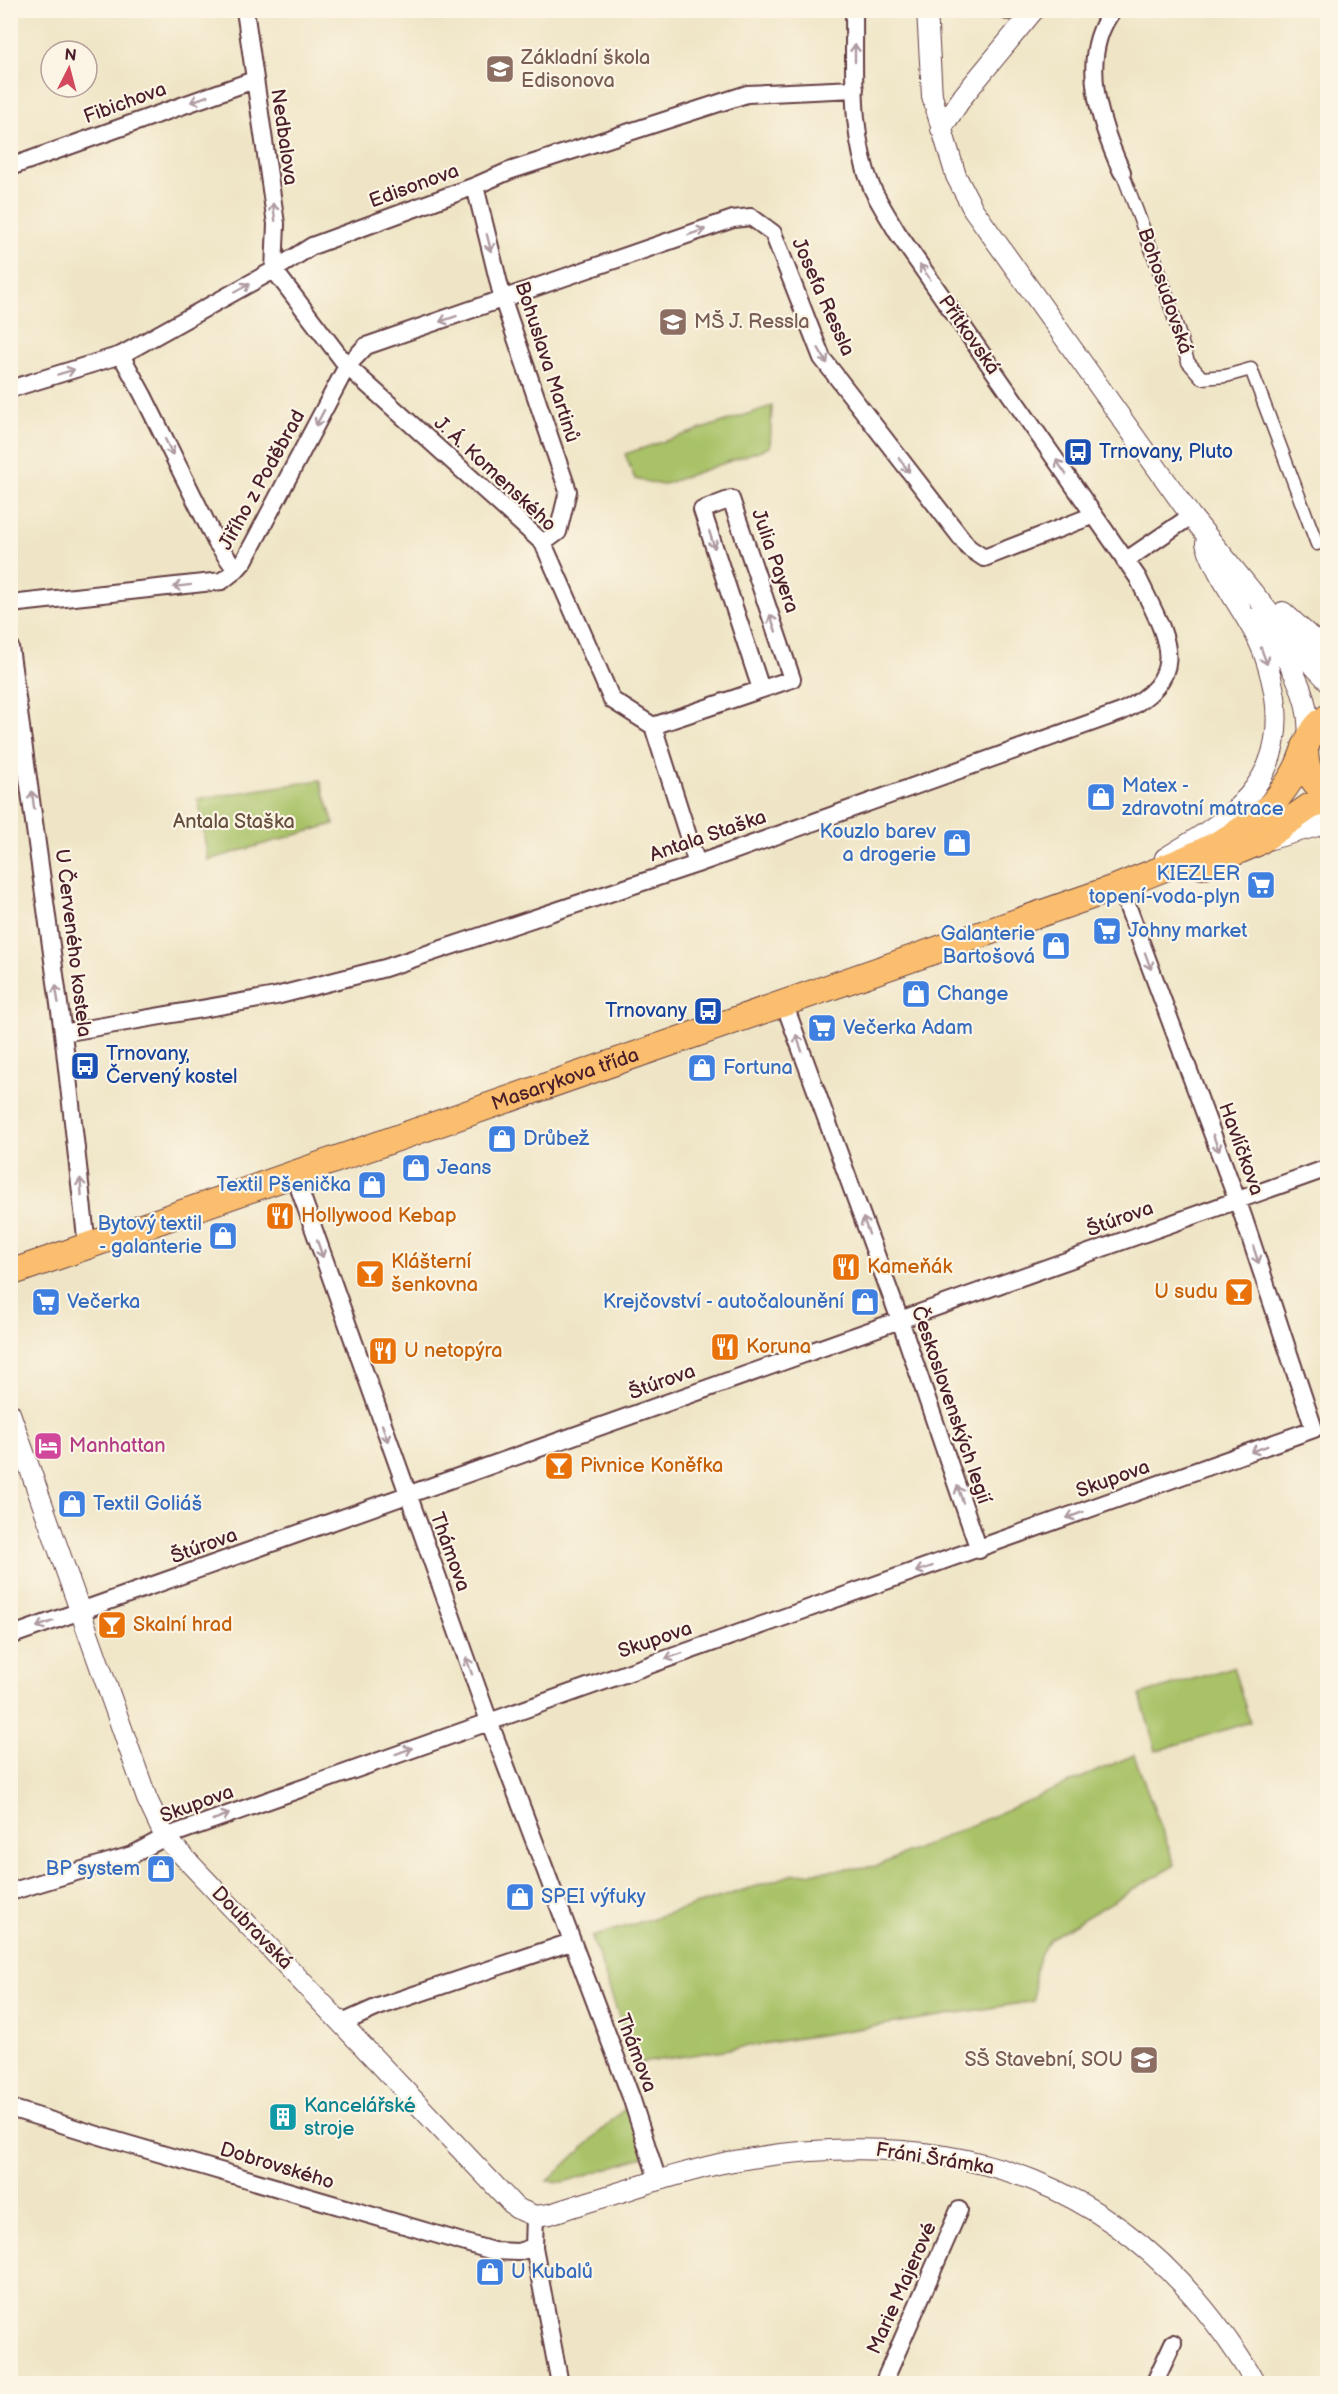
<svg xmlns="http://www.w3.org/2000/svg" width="1338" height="2394" font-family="'Balsamiq Sans',sans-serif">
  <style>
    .green { fill: #a9c268; stroke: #7a704a; stroke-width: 1.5 }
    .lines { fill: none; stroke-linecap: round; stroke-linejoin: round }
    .pedestrian-casing { stroke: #633d42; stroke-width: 15 }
    .minor-casing { stroke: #633d42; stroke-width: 20 }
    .tertiary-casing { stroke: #633d42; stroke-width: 22 }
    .primary-casing { stroke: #633d42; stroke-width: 28 }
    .pedestrian { stroke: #fff; stroke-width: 12 }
    .minor { stroke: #fff; stroke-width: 16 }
    .tertiary { stroke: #fff; stroke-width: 20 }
    .primary { stroke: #fabe6e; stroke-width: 26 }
    .oneway { stroke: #ae9aa0 }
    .labels { text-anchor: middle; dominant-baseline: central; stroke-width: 4.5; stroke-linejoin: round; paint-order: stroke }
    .education-label { font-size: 20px; fill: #785e54; stroke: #fcf5e5; text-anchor: start }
    .street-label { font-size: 20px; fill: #4a1f2b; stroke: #fcf5e5 }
    .transit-label { font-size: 20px; fill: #164399; stroke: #fcf5e5; text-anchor: start }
    .shop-label { font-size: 20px; fill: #366cbe; stroke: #fcf5e5; text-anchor: start }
    .park-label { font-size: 20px; fill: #66503d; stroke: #fcf5e5 }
    .food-label { font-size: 20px; fill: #c56008; stroke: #fcf5e5; text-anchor: start }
    .hotel-label { font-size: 20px; fill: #b23c85; stroke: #fcf5e5; text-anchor: start }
    .culture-label { font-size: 20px; fill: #0d838f; stroke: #fcf5e5; text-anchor: start }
  </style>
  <rect width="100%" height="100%" fill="#fcf5e5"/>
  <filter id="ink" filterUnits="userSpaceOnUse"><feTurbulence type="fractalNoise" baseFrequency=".0167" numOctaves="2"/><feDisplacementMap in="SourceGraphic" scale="12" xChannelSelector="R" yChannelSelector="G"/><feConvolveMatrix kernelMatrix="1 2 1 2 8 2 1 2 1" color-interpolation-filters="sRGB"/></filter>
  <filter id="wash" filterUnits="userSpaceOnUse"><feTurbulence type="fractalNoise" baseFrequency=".008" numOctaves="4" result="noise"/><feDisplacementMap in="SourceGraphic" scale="24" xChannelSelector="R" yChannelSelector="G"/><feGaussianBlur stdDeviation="1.35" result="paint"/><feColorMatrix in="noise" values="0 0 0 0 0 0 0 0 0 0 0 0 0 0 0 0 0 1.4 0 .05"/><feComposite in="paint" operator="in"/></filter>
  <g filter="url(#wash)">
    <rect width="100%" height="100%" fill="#efe5c6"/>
    <!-- green -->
    <path class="green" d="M772,406L770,447L662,485L635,479L625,454Z
      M320,780L334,824L208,860L198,799Z
      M1233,1667L1250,1722L1156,1751L1140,1695Z
      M1134,1755L1175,1865L1051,1938C1033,1960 1035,1974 1034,2001L635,2064L592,1937L795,1874L877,1866Z
      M623,2110H630L646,2156L564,2182L548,2181Z"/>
  </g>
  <g filter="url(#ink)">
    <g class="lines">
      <!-- pedestrian casing -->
      <g class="pedestrian-casing">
        <path id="pedestrian" d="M1122,172L1158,267L1188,362L1202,378L1226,376L1251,369L1317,544"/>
      </g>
      <!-- minor casing -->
      <g class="minor-casing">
        <path id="minor" d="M245,10L276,224L274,270
          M1113,10C1077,57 1100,124 1122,172
          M10,167L254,80
          M475,186L503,300L568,491L558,532L543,543
          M274,270L347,366L543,543L612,700L653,726L697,864
          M121,355L143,395L216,542L236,570
          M10,389L121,355L274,270L312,246L475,186L509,171L747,94L855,89
          M1125,561L1191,516
          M10,604L222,581L236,570L244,561L347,366L366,346L733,219L751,217L773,233L822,358L969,548L984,558L1094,515
          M10,647L63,1033L87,1246
          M653,726L792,679L731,499L702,510L761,689
          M784,1003L900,1320L979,1550
          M63,1033L276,996L385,968L697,864L1121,712C1195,676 1165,635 1138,578L897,232C889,218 879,203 872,188C849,133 855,69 854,10
          M294,1174L489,1721L631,2097L658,2181
          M10,1636L1328,1168
          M10,1892L132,1855L165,1837L1314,1429L1243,1216L1120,886
          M342,2023L378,2007L571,1942
          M10,2108L107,2138L493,2251L518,2252L534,2247
          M535,2216L534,2247L560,2384
          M883,2384L959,2210
          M1154,2384L1173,2343"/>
      </g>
      <!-- tertiary casing -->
      <g class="tertiary-casing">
        <path id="tertiary" d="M927,10L932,96L956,176L973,209L1191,516L1306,658L1328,681
          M1008,10H1009
          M941,129L964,95L1034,10
          M1283,612L1328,653
          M1258,617C1284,653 1313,693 1308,740
          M1271,839L1328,823
          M1165,858C1230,819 1287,783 1275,697C1271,674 1265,652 1254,632C1237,601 1217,576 1206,543
          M10,1413L147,1799L165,1837L516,2208L535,2216L550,2214C583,2203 616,2194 649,2183C675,2176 702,2167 728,2162C957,2120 1135,2178 1256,2384"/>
      </g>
      <!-- primary casing -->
      <g class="primary-casing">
        <g id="primary">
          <path d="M1305,747C1305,766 1310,783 1328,793"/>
          <path d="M1202,866L1257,843L1309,807L1328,799"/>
          <path id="s1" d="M10,1273L1120,886C1174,863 1240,844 1278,797C1285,788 1293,777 1298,766C1306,748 1309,728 1328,717"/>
        </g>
      </g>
      <!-- pedestrian -->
      <use href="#pedestrian" class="pedestrian"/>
      <!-- minor -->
      <use href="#minor" class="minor"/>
      <!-- tertiary -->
      <use href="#tertiary" class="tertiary"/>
      <!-- primary -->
      <use href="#primary" class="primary"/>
    </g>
    <!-- one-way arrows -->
    <defs><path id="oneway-shaft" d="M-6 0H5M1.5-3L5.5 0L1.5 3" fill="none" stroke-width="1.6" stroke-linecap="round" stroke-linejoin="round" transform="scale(1.5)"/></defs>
    <g class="oneway">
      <use href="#oneway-shaft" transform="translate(855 53) rotate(-90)"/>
      <use href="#oneway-shaft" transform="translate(199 99) rotate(160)"/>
      <use href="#oneway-shaft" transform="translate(274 212) rotate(-98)"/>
      <use href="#oneway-shaft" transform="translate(697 232) rotate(-19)"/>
      <use href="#oneway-shaft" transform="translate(489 243) rotate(76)"/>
      <use href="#oneway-shaft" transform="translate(925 272) rotate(-125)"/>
      <use href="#oneway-shaft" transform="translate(242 288) rotate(-29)"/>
      <use href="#oneway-shaft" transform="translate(448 319) rotate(161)"/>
      <use href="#oneway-shaft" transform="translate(823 356) rotate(60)"/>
      <use href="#oneway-shaft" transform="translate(66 372) rotate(-17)"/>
      <use href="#oneway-shaft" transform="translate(320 418) rotate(118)"/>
      <use href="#oneway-shaft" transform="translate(169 447) rotate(64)"/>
      <use href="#oneway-shaft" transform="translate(904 465) rotate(53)"/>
      <use href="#oneway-shaft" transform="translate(1061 467) rotate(-125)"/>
      <use href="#oneway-shaft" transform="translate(712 540) rotate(72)"/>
      <use href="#oneway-shaft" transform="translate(182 586) rotate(173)"/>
      <use href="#oneway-shaft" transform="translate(773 623) rotate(-109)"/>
      <use href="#oneway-shaft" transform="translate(1264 656) rotate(70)"/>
      <use href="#oneway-shaft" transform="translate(33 800) rotate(-98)"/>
      <use href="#oneway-shaft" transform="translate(1148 961) rotate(70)"/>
      <use href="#oneway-shaft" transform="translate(57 994) rotate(-99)"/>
      <use href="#oneway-shaft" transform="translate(799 1043) rotate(-110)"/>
      <use href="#oneway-shaft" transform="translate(1216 1143) rotate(70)"/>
      <use href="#oneway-shaft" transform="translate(81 1187) rotate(-94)"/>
      <use href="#oneway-shaft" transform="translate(866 1226) rotate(-110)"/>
      <use href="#oneway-shaft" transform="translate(320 1249) rotate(71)"/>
      <use href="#oneway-shaft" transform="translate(1256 1255) rotate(72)"/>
      <use href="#oneway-shaft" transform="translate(385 1433) rotate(71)"/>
      <use href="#oneway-shaft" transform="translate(1259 1449) rotate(160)"/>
      <use href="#oneway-shaft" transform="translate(960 1494) rotate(-109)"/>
      <use href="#oneway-shaft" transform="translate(1075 1515) rotate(160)"/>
      <use href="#oneway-shaft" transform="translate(924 1569) rotate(161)"/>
      <use href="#oneway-shaft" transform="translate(45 1624) rotate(160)"/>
      <use href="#oneway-shaft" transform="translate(674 1656) rotate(161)"/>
      <use href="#oneway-shaft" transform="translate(469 1666) rotate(-110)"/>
      <use href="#oneway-shaft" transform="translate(404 1751) rotate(-20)"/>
      <use href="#oneway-shaft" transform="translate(221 1817) rotate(-20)"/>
    </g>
  </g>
  <!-- icons -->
  <defs>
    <g id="school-square" transform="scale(1.5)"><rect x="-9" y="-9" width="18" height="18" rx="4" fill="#8d6e63" stroke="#fcf5e5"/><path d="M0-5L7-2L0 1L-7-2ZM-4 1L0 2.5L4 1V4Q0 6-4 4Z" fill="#fff"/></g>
    <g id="bus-square" transform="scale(1.5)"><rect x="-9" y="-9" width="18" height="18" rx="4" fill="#1a4fb4" stroke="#fcf5e5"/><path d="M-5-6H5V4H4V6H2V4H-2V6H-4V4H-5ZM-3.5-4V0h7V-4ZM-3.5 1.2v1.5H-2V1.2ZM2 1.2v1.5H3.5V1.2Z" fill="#fff"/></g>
    <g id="shop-square" transform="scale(1.5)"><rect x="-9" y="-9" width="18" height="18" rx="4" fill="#3f7fe0" stroke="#fcf5e5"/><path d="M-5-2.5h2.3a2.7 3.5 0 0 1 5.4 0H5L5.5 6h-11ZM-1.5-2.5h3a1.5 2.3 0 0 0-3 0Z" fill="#fff"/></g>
    <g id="supermarket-square" transform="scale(1.5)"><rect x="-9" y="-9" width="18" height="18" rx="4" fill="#3f7fe0" stroke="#fcf5e5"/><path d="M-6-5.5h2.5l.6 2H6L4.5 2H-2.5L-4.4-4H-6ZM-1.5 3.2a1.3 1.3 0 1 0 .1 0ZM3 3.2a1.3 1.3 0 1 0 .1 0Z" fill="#fff"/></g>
    <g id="restaurant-square" transform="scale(1.5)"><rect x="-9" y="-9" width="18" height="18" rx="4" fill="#e8710a" stroke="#fcf5e5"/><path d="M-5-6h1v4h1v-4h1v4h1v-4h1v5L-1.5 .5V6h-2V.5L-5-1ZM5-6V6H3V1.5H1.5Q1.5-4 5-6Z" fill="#fff"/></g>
    <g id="bar-square" transform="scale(1.5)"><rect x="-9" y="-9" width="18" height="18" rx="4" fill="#e8710a" stroke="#fcf5e5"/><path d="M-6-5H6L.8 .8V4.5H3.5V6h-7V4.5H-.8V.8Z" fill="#fff"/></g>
    <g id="hotel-square" transform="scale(1.5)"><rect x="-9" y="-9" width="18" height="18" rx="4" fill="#d1479c" stroke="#fcf5e5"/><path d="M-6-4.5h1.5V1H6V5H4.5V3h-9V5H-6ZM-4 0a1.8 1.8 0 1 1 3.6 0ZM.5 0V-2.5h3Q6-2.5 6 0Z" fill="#fff"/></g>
    <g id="university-square" transform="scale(1.5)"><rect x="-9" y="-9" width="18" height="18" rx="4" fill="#8d6e63" stroke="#fcf5e5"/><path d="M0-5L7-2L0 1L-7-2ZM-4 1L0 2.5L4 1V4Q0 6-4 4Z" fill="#fff"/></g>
    <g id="building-square" transform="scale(1.5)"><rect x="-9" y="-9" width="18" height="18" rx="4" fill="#0f9aa8" stroke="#fcf5e5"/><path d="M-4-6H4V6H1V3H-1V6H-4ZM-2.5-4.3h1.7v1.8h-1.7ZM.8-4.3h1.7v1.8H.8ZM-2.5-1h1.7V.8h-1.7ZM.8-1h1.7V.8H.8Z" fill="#fff"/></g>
  </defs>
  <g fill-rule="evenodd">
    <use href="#school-square" x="500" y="69"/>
    <use href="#school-square" x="673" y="322"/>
    <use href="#bus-square" x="1078" y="452"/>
    <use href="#shop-square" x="1101" y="797"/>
    <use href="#shop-square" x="957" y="843"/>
    <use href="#supermarket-square" x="1261" y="885"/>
    <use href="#supermarket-square" x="1107" y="931"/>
    <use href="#shop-square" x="1056" y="946"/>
    <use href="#shop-square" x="916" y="994"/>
    <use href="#bus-square" x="708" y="1011"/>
    <use href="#supermarket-square" x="822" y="1028"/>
    <use href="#bus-square" x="85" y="1066"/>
    <use href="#shop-square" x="702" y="1068"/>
    <use href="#shop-square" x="502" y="1139"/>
    <use href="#shop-square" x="416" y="1168"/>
    <use href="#shop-square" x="372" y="1185"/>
    <use href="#restaurant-square" x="280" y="1216"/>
    <use href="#shop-square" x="223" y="1236"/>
    <use href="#restaurant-square" x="846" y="1267"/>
    <use href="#bar-square" x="370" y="1274"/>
    <use href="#bar-square" x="1239" y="1292"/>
    <use href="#supermarket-square" x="46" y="1302"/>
    <use href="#shop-square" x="865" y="1302"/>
    <use href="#restaurant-square" x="725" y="1347"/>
    <use href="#restaurant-square" x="383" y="1351"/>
    <use href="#hotel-square" x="48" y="1446"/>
    <use href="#bar-square" x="559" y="1466"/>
    <use href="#shop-square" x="72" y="1504"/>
    <use href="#bar-square" x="112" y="1625"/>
    <use href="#shop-square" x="161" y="1869"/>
    <use href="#shop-square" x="520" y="1897"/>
    <use href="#university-square" x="1144" y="2060"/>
    <use href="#building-square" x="283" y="2117"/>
    <use href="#shop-square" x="490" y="2272"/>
  </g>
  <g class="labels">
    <!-- education labels -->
    <g class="education-label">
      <text x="521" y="58">Základní škola<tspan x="521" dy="23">Edisonova</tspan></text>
      <text x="694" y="322">MŠ J. Ressla</text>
      <text x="1123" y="2060" text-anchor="end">SŠ Stavební, SOU</text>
    </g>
    <!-- street labels -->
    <g class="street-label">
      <text transform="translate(125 103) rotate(-20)">Fibichova</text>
      <text transform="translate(284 137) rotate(82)">Nedbalova</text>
      <text transform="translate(414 186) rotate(-20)">Edisonova</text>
      <text transform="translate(1165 291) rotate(71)">Bohosudovská</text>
      <text transform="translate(823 297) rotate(66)">Josefa Ressla</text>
      <text transform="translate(969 335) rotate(55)">Přítkovská</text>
      <text transform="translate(547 362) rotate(72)">Bohuslava Martinů</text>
      <text transform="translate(495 474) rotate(43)">J. Á. Komenského</text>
      <text transform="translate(262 480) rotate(-61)">Jiřího z Poděbrad</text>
      <text transform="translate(775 561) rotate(71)">Julia Payera</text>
      <text transform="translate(708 836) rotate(-19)">Antala Staška</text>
      <text transform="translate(73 943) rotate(83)">U Červeného kostela</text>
      <text stroke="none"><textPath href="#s1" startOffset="588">Masarykova třída</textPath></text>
      <text transform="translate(1241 1149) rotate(70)">Havlíčkova</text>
      <text transform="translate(1120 1219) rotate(-20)">Štúrova</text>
      <text transform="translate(662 1382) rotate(-20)">Štúrova</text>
      <text transform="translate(951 1405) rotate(71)">Československých legií</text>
      <text transform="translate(1113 1479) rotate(-20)">Skupova</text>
      <text transform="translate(204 1546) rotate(-20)">Štúrova</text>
      <text transform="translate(450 1552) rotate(70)">Thámova</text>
      <text transform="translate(655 1640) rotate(-19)">Skupova</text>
      <text transform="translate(197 1804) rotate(-20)">Skupova</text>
      <text transform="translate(252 1928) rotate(46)">Doubravská</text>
      <text transform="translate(636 2053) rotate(69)">Thámova</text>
      <text transform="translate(935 2159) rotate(9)">Fráni Šrámka</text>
      <text transform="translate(277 2166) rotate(17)">Dobrovského</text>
      <text transform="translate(902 2288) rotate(-66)">Marie Majerové</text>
    </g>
    <!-- transit labels -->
    <g class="transit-label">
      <text x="1099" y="452">Trnovany, Pluto</text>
      <text x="687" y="1011" text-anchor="end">Trnovany</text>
      <text x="106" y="1054">Trnovany,<tspan x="106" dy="23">Červený kostel</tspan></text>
    </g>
    <!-- shop labels -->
    <g class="shop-label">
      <text x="1122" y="786">Matex -<tspan x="1122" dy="23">zdravotní matrace</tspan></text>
      <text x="936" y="832" text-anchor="end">Kouzlo barev<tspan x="936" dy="23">a drogerie</tspan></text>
      <text x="1240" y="874" text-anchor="end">KIEZLER<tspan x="1240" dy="23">topení-voda-plyn</tspan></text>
      <text x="1128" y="931">Johny market</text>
      <text x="1035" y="934" text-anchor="end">Galanterie<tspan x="1035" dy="23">Bartošová</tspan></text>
      <text x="937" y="994">Change</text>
      <text x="843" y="1028">Večerka Adam</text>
      <text x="723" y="1068">Fortuna</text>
      <text x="523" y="1139">Drůbež</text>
      <text x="437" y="1168">Jeans</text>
      <text x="351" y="1185" text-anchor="end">Textil Pšenička</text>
      <text x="202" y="1224" text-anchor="end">Bytový textil<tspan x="202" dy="23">- galanterie</tspan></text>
      <text x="67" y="1302">Večerka</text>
      <text x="844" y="1302" text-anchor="end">Krejčovství - autočalounění</text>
      <text x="93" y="1504">Textil Goliáš</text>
      <text x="140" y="1869" text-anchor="end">BP system</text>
      <text x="541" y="1897">SPEI výfuky</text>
      <text x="511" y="2272">U Kubalů</text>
    </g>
    <!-- park labels -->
    <g class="park-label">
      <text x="234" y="822">Antala Staška</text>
    </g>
    <!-- food labels -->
    <g class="food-label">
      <text x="301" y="1216">Hollywood Kebap</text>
      <text x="391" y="1262">Klášterní<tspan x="391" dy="23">šenkovna</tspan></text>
      <text x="867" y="1267">Kameňák</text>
      <text x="1218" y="1292" text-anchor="end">U sudu</text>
      <text x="746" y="1347">Koruna</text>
      <text x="404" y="1351">U netopýra</text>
      <text x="580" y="1466">Pivnice Koněfka</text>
      <text x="133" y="1625">Skalní hrad</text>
    </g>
    <!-- hotel labels -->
    <g class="hotel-label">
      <text x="69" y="1446">Manhattan</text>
    </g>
    <!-- culture labels -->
    <g class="culture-label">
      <text x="304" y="2106">Kancelářské<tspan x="304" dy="23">stroje</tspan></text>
    </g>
  </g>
  <!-- margin -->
  <rect width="1338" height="2394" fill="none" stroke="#fcf5e5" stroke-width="36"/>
  <!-- north arrow -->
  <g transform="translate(69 69) rotate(6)"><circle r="28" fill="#fcf5e5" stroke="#b59f9b" stroke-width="1.5"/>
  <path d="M0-4.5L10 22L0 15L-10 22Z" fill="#d1495b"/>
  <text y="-9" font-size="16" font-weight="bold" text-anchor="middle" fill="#4a1f2b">N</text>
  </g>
</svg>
